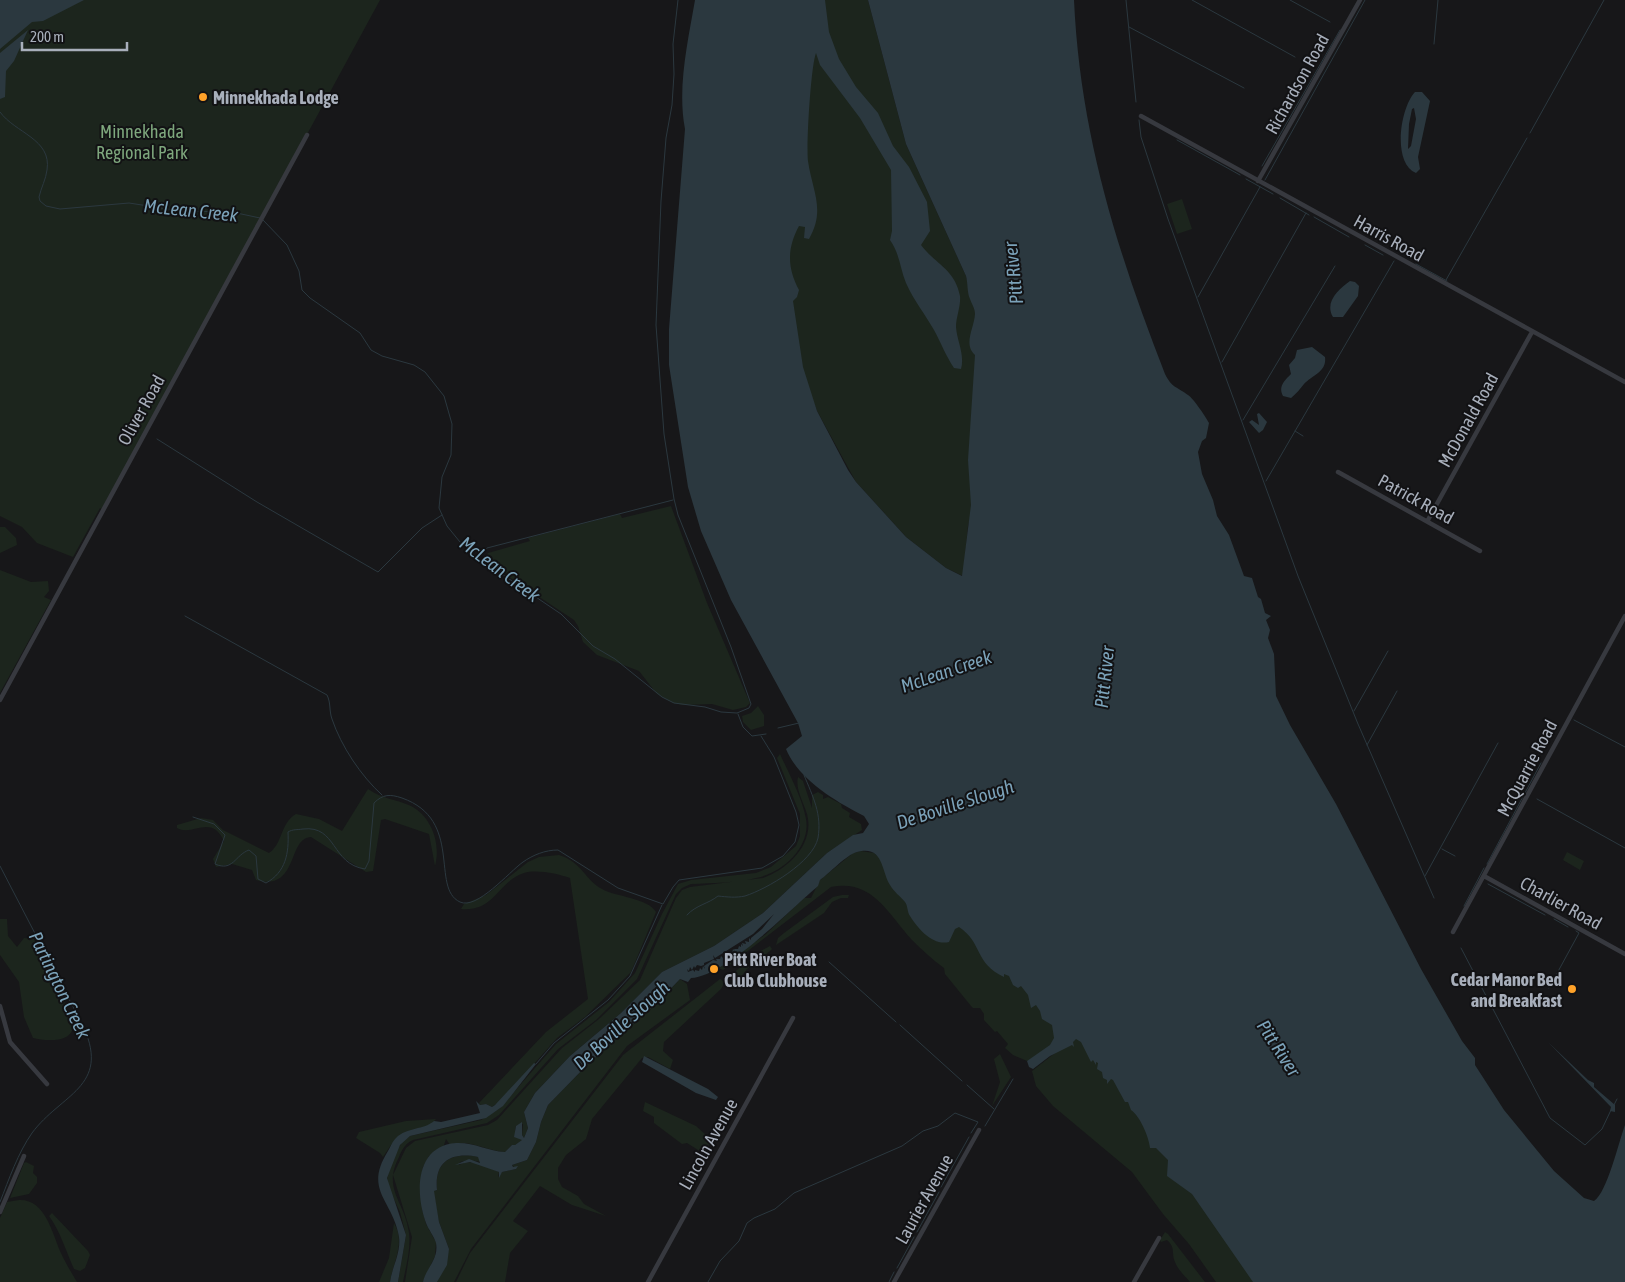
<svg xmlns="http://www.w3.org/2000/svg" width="1625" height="1282" font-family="'Asap Condensed',sans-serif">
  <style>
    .green { fill: #1c251d }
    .water { fill: #2b383f; fill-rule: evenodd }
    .pier { fill: #171719 }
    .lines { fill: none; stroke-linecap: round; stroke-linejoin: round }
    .stream { stroke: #2b383f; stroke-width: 1 }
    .street { stroke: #37393f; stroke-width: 4.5 }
    .poi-dot { fill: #ffa229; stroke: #121214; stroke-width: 2 }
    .labels { text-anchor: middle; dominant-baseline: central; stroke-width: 4; stroke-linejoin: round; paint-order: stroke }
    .street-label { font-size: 18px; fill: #a8afbb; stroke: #121214 }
    .poi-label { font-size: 18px; font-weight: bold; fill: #a8afbb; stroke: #121214; text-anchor: start }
    .park-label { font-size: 18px; fill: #7ea77d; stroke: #121214 }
    .water-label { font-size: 19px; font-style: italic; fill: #7ba2b9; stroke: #121214 }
  </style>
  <rect width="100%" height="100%" fill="#171719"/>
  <!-- green -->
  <path class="green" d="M0,0H380L103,510L100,508L73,557L37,543L22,527L0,516Z
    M811,0H868L906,144L966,276L1004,412L974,502L968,526L963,576L946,568L906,537L856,482L817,411L790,338L784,235L807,27L850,89Z
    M1182,199L1192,229L1177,234L1167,204Z
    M671,506L707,603L750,703L746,707L733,710L712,704L683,705L673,703L657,694L639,671L597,655L583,642L578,626L574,620L488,563L486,557L488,553L530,541L528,538L620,514L622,518Z
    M0,527H5L16,538L17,545L0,553Z
    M0,570L31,582L48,581L49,591L44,597L51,600L0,693Z
    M758,706L764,715V726L751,730L743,722L742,716L751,713Z
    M780,754C789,774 802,797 806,819C811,847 783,873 756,878C735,883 713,883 691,884L682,888L676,894L637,979L596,1020L558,1049L499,1115L487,1123L413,1140C406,1143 402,1149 399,1157C382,1190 405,1201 409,1233C411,1249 406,1266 403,1282H398L406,1235L400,1212L388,1186L387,1175L398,1148L404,1140L410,1136L481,1120L500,1108L556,1044L609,1002L635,973L662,914L678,884L691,880L756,873L771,867L796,846L800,836V814L777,758Z
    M798,777L803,781L812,808V795L818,792L823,795V799L828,797L841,804L842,808L850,813L849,817L861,824L862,830L827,853L763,913L714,946L662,972L621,1013L570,1056L535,1093L524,1112L528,1128L524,1138L522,1135L523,1124L516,1126L515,1130L523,1140L515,1145H512L505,1152C487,1151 467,1138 450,1145L446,1139L443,1148L429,1156L423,1167L422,1209L426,1224L436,1242L435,1256L423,1282H405L412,1237L393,1175L406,1148L415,1141L488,1125L497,1120L562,1048L599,1019L640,980L676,898L682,890L690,887L763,878C788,869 815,844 807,814C804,803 795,789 798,777Z
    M368,789C382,799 396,799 411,806C432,817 441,844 435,866L429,834L385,819L381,820L373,871L366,872L311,837C287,838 299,892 256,880L252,870L232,864L216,867L213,859L224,841C211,813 193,837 177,828V825L201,818L213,820L223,830L269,853C283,844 280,823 296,814L319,819L342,831Z
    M861,851L874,853L1097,1028L1027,1061L1013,1055L1005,1048L1008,1044L997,1031L995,1032L984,1020V1014L980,1008H973L971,1006L945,974L944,968C933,960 922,950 912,940C888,914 873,879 831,887L723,970L718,968L766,934L804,898H811L820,880L853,853Z
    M1567,852L1584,861L1580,870L1563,860Z
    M559,855C582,862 585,880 602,889C616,897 648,898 656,912L631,972L625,978L585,1017L557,1038L502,1100L492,1107L486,1104L480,1105L479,1103L546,1032L588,999L570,878C558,874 537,869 524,873C498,881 495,912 461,909L464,904L486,895L528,862L539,857Z
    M842,895H849L848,898H841L832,902L824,913L776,945L778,938L784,933L833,897Z
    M0,919H7L8,936L17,947L24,938L34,939C45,952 48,968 55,984C59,994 71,1012 73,1023C75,1044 45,1041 33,1038L24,1017L19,982L0,955Z
    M770,946L772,949L770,951L747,969L737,982L731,981V975L759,952Z
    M680,979L687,984L690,1000L627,1046L471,1249L454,1282H437L449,1249L439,1222L433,1191L437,1190C434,1160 453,1152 479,1157L481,1162L469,1160L460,1162L459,1165C471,1158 487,1166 499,1172L498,1177L502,1172L516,1169L512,1165L527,1160L536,1142L541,1122L548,1105L589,1063L657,1003Z
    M720,979L725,982L721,989L664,1042L663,1051L673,1060L670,1069L648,1057L642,1058L592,1119L586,1139L566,1155L558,1168V1179L562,1187L578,1196L584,1204L606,1216L572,1205L540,1186L513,1221L528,1231L510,1253L505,1282H456L470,1253L623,1055Z
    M1083,1031L1310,1282H1216L1189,1244L1163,1214L1132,1172L1053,1106L1036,1086L1032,1071Z
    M1000,1054L1011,1077L992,1106L1000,1082L994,1059Z
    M645,1102L696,1126L706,1135L710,1143L706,1155L687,1143L682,1144L654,1123V1117L643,1111Z
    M436,1119L430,1125L391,1145L383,1157L380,1153L356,1138L359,1132L406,1121Z
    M26,1162L34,1166L33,1173L37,1177V1183L29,1194L10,1198L24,1163Z
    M19,1200C45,1199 52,1232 60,1251C65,1262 71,1272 77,1282H0V1218L7,1202Z
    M52,1213L88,1251L90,1255L85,1268L80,1271L74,1269C66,1251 60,1231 49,1216Z
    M394,1223C406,1242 393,1263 390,1282H379L389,1258Z
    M1165,1232L1168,1234L1205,1282H1190C1185,1276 1178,1270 1175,1262C1171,1253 1176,1248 1167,1240L1161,1242L1160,1240Z"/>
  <!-- water -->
  <path class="water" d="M0,0H84L43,21L32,22L0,49Z
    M695,0H825L829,32L839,59L856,87L878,113L893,146L909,167L927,202L930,231L921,245C935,264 955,269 960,296C961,306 956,317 956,327C957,341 965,355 961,369L954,368C946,356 941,343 934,330C925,314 914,301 906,283C900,269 900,254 890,240L892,231L891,170L860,118L820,65L816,53C811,65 806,145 808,161C812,190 826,210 809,239L804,238L805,227L799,226C787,248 787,268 799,290L797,297L793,301L803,367L817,411L848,470L856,482L906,537L946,568L962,576L971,505L968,460L975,355C963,344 974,329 975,314C975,308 972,305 970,299C967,293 968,283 966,276L906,144L868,0H1074C1080,133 1117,251 1165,374C1172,388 1176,386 1188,395C1193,398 1206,417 1209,423L1206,438L1202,441L1198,452L1202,474L1213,500L1217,516L1229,535L1244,576L1252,578L1258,597L1261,599L1265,613L1271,616L1266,620L1270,630L1268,638L1274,654L1276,696L1290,725L1336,804L1421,969L1462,1041L1475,1058V1065L1504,1110L1554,1171L1584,1198L1594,1201C1607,1193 1619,1141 1625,1125V1282H1253L1192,1194L1167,1176L1168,1160L1156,1148H1150C1149,1137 1140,1116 1131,1110L1128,1102H1125L1113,1080L1111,1079L1107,1084V1080L1103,1078L1102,1072L1097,1069L1098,1063L1096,1062V1065L1093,1060L1091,1062L1081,1042L1076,1039L1073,1042L1074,1047L1072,1045L1050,1056L1033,1069L1029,1067L1027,1061L1050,1045L1054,1038L1052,1025L1042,1019L1040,1011L1036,1005L1031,1008L1028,995L1021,986L1018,988L1013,985L1009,976L1004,974V977C974,963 983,943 959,927L955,929L949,942C933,946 918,929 910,916C907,912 908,906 905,902C900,896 894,892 890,885C881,871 884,845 857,852C846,855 830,873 820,880L818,886C791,909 726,976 691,978L688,982L680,979L657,1003L589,1063L548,1105L541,1122L536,1142L527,1160L512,1165L513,1167L518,1166L516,1169L502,1172L499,1178V1172L470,1162L455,1165L469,1159L480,1163L478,1157C453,1152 434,1160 437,1190L434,1191L439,1222L449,1249L447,1265L437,1282H423C426,1268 439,1259 436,1243C434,1236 428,1229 426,1223C415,1193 415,1146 456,1143C473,1142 488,1151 505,1152L512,1145H515L522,1140L514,1137L516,1126L522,1122V1135L524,1138L528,1128L524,1112L535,1093L570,1056L621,1013L662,972L714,946L763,913L827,853L853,835L863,833L869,824L864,816C835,801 799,780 786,749L802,736L798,723L731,600L701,531L688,487L669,365V329L685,129C677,88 688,41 695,0Z
    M28,30L14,61L6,71L5,97L0,99V53Z
    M1415,92H1422L1430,101L1418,157L1420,169L1416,173C1392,163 1400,108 1415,92ZM1414,108L1416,119L1411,146L1408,149L1409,124L1412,109Z
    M1350,281L1355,282L1359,286L1358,296L1343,317H1333C1324,302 1339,289 1350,281Z
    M1312,347L1325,357C1327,372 1312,375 1304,384C1300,389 1296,394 1291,398L1283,396C1278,387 1284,381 1291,374L1289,365L1295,358L1297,350Z
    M1259,413L1267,422L1263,430L1259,433L1249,422L1252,420L1259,425L1257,414Z
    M1548,1042L1588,1080L1594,1083V1087L1615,1105V1112L1610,1111L1611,1107Z
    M644,1056L708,1089L718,1097L716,1100L696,1093L642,1062Z
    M534,1063L536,1064L503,1106L486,1118L410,1136L400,1145L387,1178L406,1235L398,1282H390C392,1267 401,1253 399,1237C393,1200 363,1191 388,1151C391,1146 392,1142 396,1138C407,1127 424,1130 434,1121L441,1122L480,1113L476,1101L480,1105L486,1104L492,1107L495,1105Z"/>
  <!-- pier -->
  <path class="pier" d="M774,914L762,929L751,938V940L749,938V942L745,941L746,944L742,943L743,946L741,944V947L739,946L738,949H734L735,951L733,949L732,953L728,952L729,955L725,954L726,956L724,954L723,958L721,956L720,959H716L717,961L713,960L704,966L705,969L703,966L702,970L700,968L699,971L695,970V972L693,970L688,972L687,969L689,971L690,967L692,970L694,966L695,968L697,965L701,966L700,964L701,966L704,965V963L714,959L713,955L715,958L753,934Z"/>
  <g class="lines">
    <!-- stream -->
    <path class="stream" d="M1126,0L1136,102
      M1192,0L1295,57
      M1290,0L1330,22
      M1129,27L1244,88
      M1434,44L1438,0
      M0,112C15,133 52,139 47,170C46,179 41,188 39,197L40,201L46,206L60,209L129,203L181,211L232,212L260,218
      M1139,120L1141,137L1168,219L1298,576L1358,724L1434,898
      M1530,133L1604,0
      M1177,140L1240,175
      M1262,166L1340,30
      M1246,179L1273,194
      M1265,180L1365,0
      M1280,198L1309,215
      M1314,217L1349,237
      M263,220L287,245L299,271L302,290L310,298L360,333L371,350L382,356L414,365L425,372L444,396L452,424L451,455L442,477L439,508L447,526L460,542L478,558L561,614L593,646L615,659L662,697L674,703L705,707L721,712L737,713L749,708L751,704L731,647L678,515L674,499L664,434L656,325L661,201L666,138L672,105L674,74L673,44L678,0
      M1365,245L1383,255
      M1416,264L1447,281
      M1446,280L1527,138
      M1198,297L1260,187
      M1222,362L1306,213
      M1243,420L1335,266
      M1295,431L1303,436
      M157,439L257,502L378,572L422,528L442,515
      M1266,481L1394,261
      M479,557L487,548L673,500
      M185,616L327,695C331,703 329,711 332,719C341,746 361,776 382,795
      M1354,711L1388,651
      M738,714L743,727L752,736L766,734
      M1574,720L1625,747
      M778,728L799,723
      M1367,745L1397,691
      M1537,799L1625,848
      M193,817L214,824L225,835L215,864C233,872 235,855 249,850L256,856L258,879L266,883C286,872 289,853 288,832C293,829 297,830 303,829C337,825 331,864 365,869L369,861L374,803C383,794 390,794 402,798C464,820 430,888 460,902C477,910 509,872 523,862C533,855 545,850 558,850L618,888L663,904L673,887L679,880L762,868L783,856L795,842L799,825L796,812L774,757L761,736
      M1442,849L1455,856
      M1487,864L1541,763
      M0,866L84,1028C110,1087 61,1094 32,1133C18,1153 9,1179 0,1202
      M1425,876L1498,743
      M1488,884L1545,915
      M1464,906L1484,868
      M687,915C696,905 708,904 718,896C727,897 736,898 745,896C767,889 813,862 818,838C822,814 813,797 804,775
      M1554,919L1568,927
      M1461,948L1550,1118L1585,1145L1602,1129L1611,1110
      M829,962L896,1022
      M1549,988L1579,933L1576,931
      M900,1025L962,1081
      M536,1064L554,1043L608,1000L630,976L662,905
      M967,1085L994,1109
      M1614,1105L1617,1099
      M985,1126L1013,1079
      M941,1187L969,1137
      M917,1232L939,1192
      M897,1268L914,1237
      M708,1282L720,1261L739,1241L747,1223L754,1218L775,1209L794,1193L902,1146L923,1131L938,1126L955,1113L978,1122L971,1133
      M889,1282L894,1272"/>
    <!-- street -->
    <path class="street" d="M1141,116L1625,382
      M1258,181L1360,0
      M1338,472L1480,551
      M1428,520L1532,332
      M0,700L307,135
      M1484,876L1625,954
      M1453,932L1625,616
      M0,1006L10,1042L47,1084
      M0,1212L24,1156
      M648,1282L793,1018
      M894,1282L979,1130
      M1134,1282L1159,1238"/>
  </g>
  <!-- markers -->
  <g class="poi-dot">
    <circle cx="203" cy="97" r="5"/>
    <circle cx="714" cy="969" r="5"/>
    <circle cx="1572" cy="989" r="5"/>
  </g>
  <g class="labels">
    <!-- street labels -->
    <g class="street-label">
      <text transform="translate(1297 84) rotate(-61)">Richardson Road</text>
      <text transform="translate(1389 238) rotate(29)">Harris Road</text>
      <text transform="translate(141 410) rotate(-61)">Oliver Road</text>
      <text transform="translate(1468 420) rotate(-61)">McDonald Road</text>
      <text transform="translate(1416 499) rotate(29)">Patrick Road</text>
      <text transform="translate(1527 768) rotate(-62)">McQuarrie Road</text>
      <text transform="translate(1561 903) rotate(29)">Charlier Road</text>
      <text transform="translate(708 1144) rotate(-61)">Lincoln Avenue</text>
      <text transform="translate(924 1199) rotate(-61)">Laurier Avenue</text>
    </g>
    <!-- poi labels -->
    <g class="poi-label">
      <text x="213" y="97">Minnekhada Lodge</text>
      <text x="724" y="959">Pitt River Boat<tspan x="724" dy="21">Club Clubhouse</tspan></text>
      <text x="1562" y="979" text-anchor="end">Cedar Manor Bed<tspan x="1562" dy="21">and Breakfast</tspan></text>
    </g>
    <!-- park labels -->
    <g class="park-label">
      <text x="142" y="131">Minnekhada<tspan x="142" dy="21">Regional Park</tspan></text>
    </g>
    <!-- water labels -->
    <g class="water-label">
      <text transform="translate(191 210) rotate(6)">McLean Creek</text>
      <text transform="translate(1013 273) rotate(-96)">Pitt River</text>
      <text transform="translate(500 569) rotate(37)">McLean Creek</text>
      <text transform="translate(946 671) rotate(-19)">McLean Creek</text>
      <text transform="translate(1104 677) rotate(-84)">Pitt River</text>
      <text transform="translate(955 804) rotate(-18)">De Boville Slough</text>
      <text transform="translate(60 985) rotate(64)">Partington Creek</text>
      <text transform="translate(621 1025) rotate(-42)">De Boville Slough</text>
      <text transform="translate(1279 1048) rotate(57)">Pitt River</text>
    </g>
  </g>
  <!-- scale -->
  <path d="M22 42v8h105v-8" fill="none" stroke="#a8afbb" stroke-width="2.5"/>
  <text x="30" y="42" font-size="15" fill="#a8afbb" stroke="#121214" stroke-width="4" paint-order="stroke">200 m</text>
</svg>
